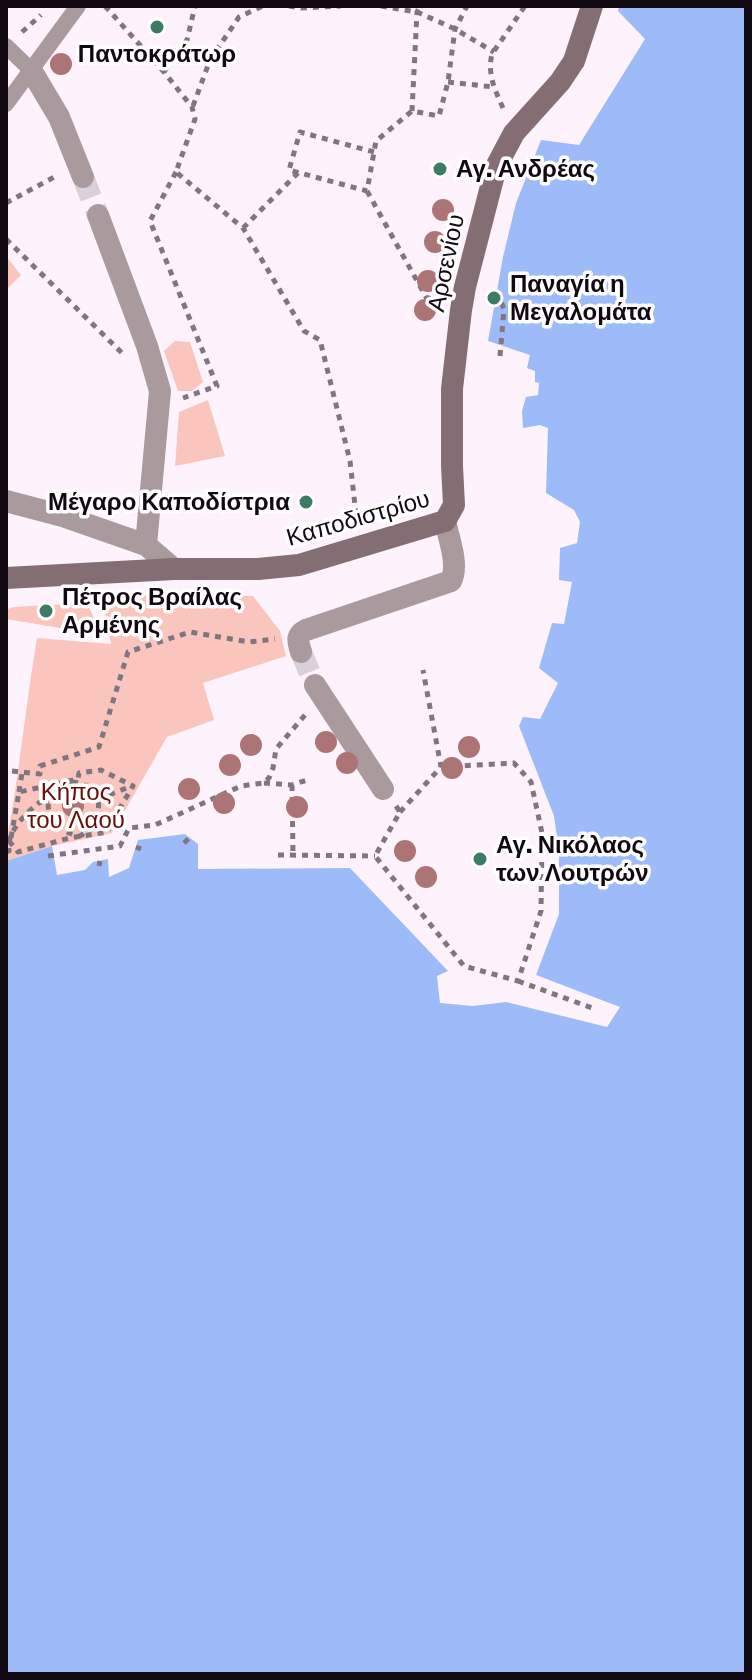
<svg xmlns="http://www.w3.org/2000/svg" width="752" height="1680" font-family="Rubik,sans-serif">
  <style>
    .green { fill: #fac5bc }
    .water { fill: #9dbbf9 }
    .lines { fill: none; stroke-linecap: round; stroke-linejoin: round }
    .minor-tunnel { stroke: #dad0da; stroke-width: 22; stroke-dasharray: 22 11; stroke-linecap: butt }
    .path { stroke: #807680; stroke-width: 5; stroke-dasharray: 6 6; stroke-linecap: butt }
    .service { stroke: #aa9a9e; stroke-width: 16 }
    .minor { stroke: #aa9a9e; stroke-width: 22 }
    .secondary { stroke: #846e74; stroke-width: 22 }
    .tree { fill: #ac7475 }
    .poi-dot { fill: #3d7b67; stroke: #fff; stroke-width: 3 }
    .labels { text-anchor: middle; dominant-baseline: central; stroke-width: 7; stroke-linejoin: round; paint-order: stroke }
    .poi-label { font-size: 24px; font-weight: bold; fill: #110811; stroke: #fff; text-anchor: start }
    .street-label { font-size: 24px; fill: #110811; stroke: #fff }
    .park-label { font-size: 24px; fill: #680d06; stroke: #fff }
  </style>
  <rect width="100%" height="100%" fill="#fef3fd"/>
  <!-- green -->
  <path class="green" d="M6,256L21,275L6,290Z
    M175,341L190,342L203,382L192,391H178L164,351Z
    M208,400L225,456L175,466L179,412Z
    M119,595L253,596L280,631L286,656L203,683L214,720L167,737L112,833L52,846L6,861V833H8C20,768 26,703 37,638L111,644L102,599Z
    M87,603L102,635L6,619V610L13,607Z"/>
  <!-- water -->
  <path class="water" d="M619,6H746V1674H6V861L52,846L57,875L85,870L93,862L108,859L109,877L129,868L138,840L185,834L198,844V869L350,868L448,971L437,976L440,1003L473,1006L506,1002L607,1027L620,1007L536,975L559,914V851L554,816L519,726L523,717L540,719L558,683L539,668L552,623L564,624L572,582L559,580L560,548L577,543L580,522L574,510L546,493L548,428L540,425L523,428L522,411L526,397L538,395L539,383L535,382V371L527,368L530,355L488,341L503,257L516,203L541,140L579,145L645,39L618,11Z"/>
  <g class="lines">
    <!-- minor-tunnel -->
    <path class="minor-tunnel" d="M83,177L98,215
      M301,652L315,685"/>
    <!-- path -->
    <path class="path" d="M105,6L164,72L192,107L195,119L176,172L243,228L304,331L320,340L350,461L357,523
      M289,6L301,8L341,6
      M381,6L417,12L455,29L494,52
      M22,32L41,15
      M164,72L187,40L195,6
      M448,82L494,87
      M193,106L210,60L239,17L263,6
      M503,108C495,90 487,74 492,54L525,6
      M412,111L417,12L420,6
      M374,152L300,132L289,170L367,191L376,141L412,111L439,116L448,82L455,29L467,6
      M176,172L150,221L217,386L183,398
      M367,191L426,297L439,302
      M6,203L58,175
      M243,228L298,173
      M6,239L122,353
      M500,356L504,309L500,299
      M12,771L40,774V766L99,747L128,652L190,632L249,642L275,639
      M72,782C107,785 105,820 80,836C44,830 35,791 72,782Z
      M264,783L292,785L307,780
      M292,785L293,855
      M19,792L22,773
      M98,799L132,786
      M396,806L400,812L375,856L464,966L518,981L541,911L542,833L531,782L514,763L441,767
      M400,812L441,767L423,670
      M9,841L18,852L69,838L108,832L109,826L133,786L101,770L79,773L78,779L19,792L11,838
      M184,843L191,836
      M136,847L141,849
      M6,852L9,851C6,832 26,813 40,802L49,803
      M278,855L375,856
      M48,856L120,846L129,828L155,825L241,786L263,783L269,778L273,768L276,749L305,715
      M99,866L100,861
      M518,981L595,1009"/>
    <!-- service -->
    <path class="service" d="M6,46L31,70
      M6,104L78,6"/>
    <!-- minor -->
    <path class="minor" d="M31,70L59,117L83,177
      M98,215L147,346L160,391L146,545
      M6,501L63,516L146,545L174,569
      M301,652C298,641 295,636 306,630L451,581C459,565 449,539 445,521
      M315,685L383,789"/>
    <!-- secondary -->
    <path class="secondary" d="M6,578L174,569H258L299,565L445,521L454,505L452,466V389L461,310L465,287L496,167L514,133L560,82L574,61L592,6"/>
  </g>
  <!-- trees -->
  <g class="tree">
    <circle cx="61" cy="64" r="11"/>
    <circle cx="443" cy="210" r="11"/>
    <circle cx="435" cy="242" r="11"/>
    <circle cx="428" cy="281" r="11"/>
    <circle cx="425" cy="310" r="11"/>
    <circle cx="326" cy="742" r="11"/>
    <circle cx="251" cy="745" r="11"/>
    <circle cx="469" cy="747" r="11"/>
    <circle cx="347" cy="763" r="11"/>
    <circle cx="230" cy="765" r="11"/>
    <circle cx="452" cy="768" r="11"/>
    <circle cx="189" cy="789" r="11"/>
    <circle cx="224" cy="803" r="11"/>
    <circle cx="73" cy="806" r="11"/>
    <circle cx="297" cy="807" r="11"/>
    <circle cx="405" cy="851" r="11"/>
    <circle cx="426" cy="877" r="11"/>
  </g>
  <!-- markers -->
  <g class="poi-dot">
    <circle cx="157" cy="27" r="8"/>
    <circle cx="440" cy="169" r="8"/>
    <circle cx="494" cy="298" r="8"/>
    <circle cx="306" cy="502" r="8"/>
    <circle cx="46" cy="611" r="8"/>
    <circle cx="480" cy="859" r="8"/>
  </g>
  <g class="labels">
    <!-- poi labels -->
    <g class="poi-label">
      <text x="157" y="54" text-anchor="middle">Παντοκράτωρ</text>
      <text x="456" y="169">Αγ. Ανδρέας</text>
      <text x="510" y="284">Παναγία η<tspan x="510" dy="28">Μεγαλομάτα</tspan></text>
      <text x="290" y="502" text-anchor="end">Μέγαρο Καποδίστρια</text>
      <text x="62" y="597">Πέτρος Βραίλας<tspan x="62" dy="28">Αρμένης</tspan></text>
      <text x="496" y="845">Αγ. Νικόλαος<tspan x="496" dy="28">των Λουτρών</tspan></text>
    </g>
    <!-- street labels -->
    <g class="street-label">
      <text transform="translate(446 263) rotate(-78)">Αρσενίου</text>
      <text transform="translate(358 518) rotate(-16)">Καποδιστρίου</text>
    </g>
    <!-- park labels -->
    <g class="park-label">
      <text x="76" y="792">Κήπος<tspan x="76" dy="28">του Λαού</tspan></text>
    </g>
  </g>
  <!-- border -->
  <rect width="752" height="1680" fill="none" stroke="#110811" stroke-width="16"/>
</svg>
